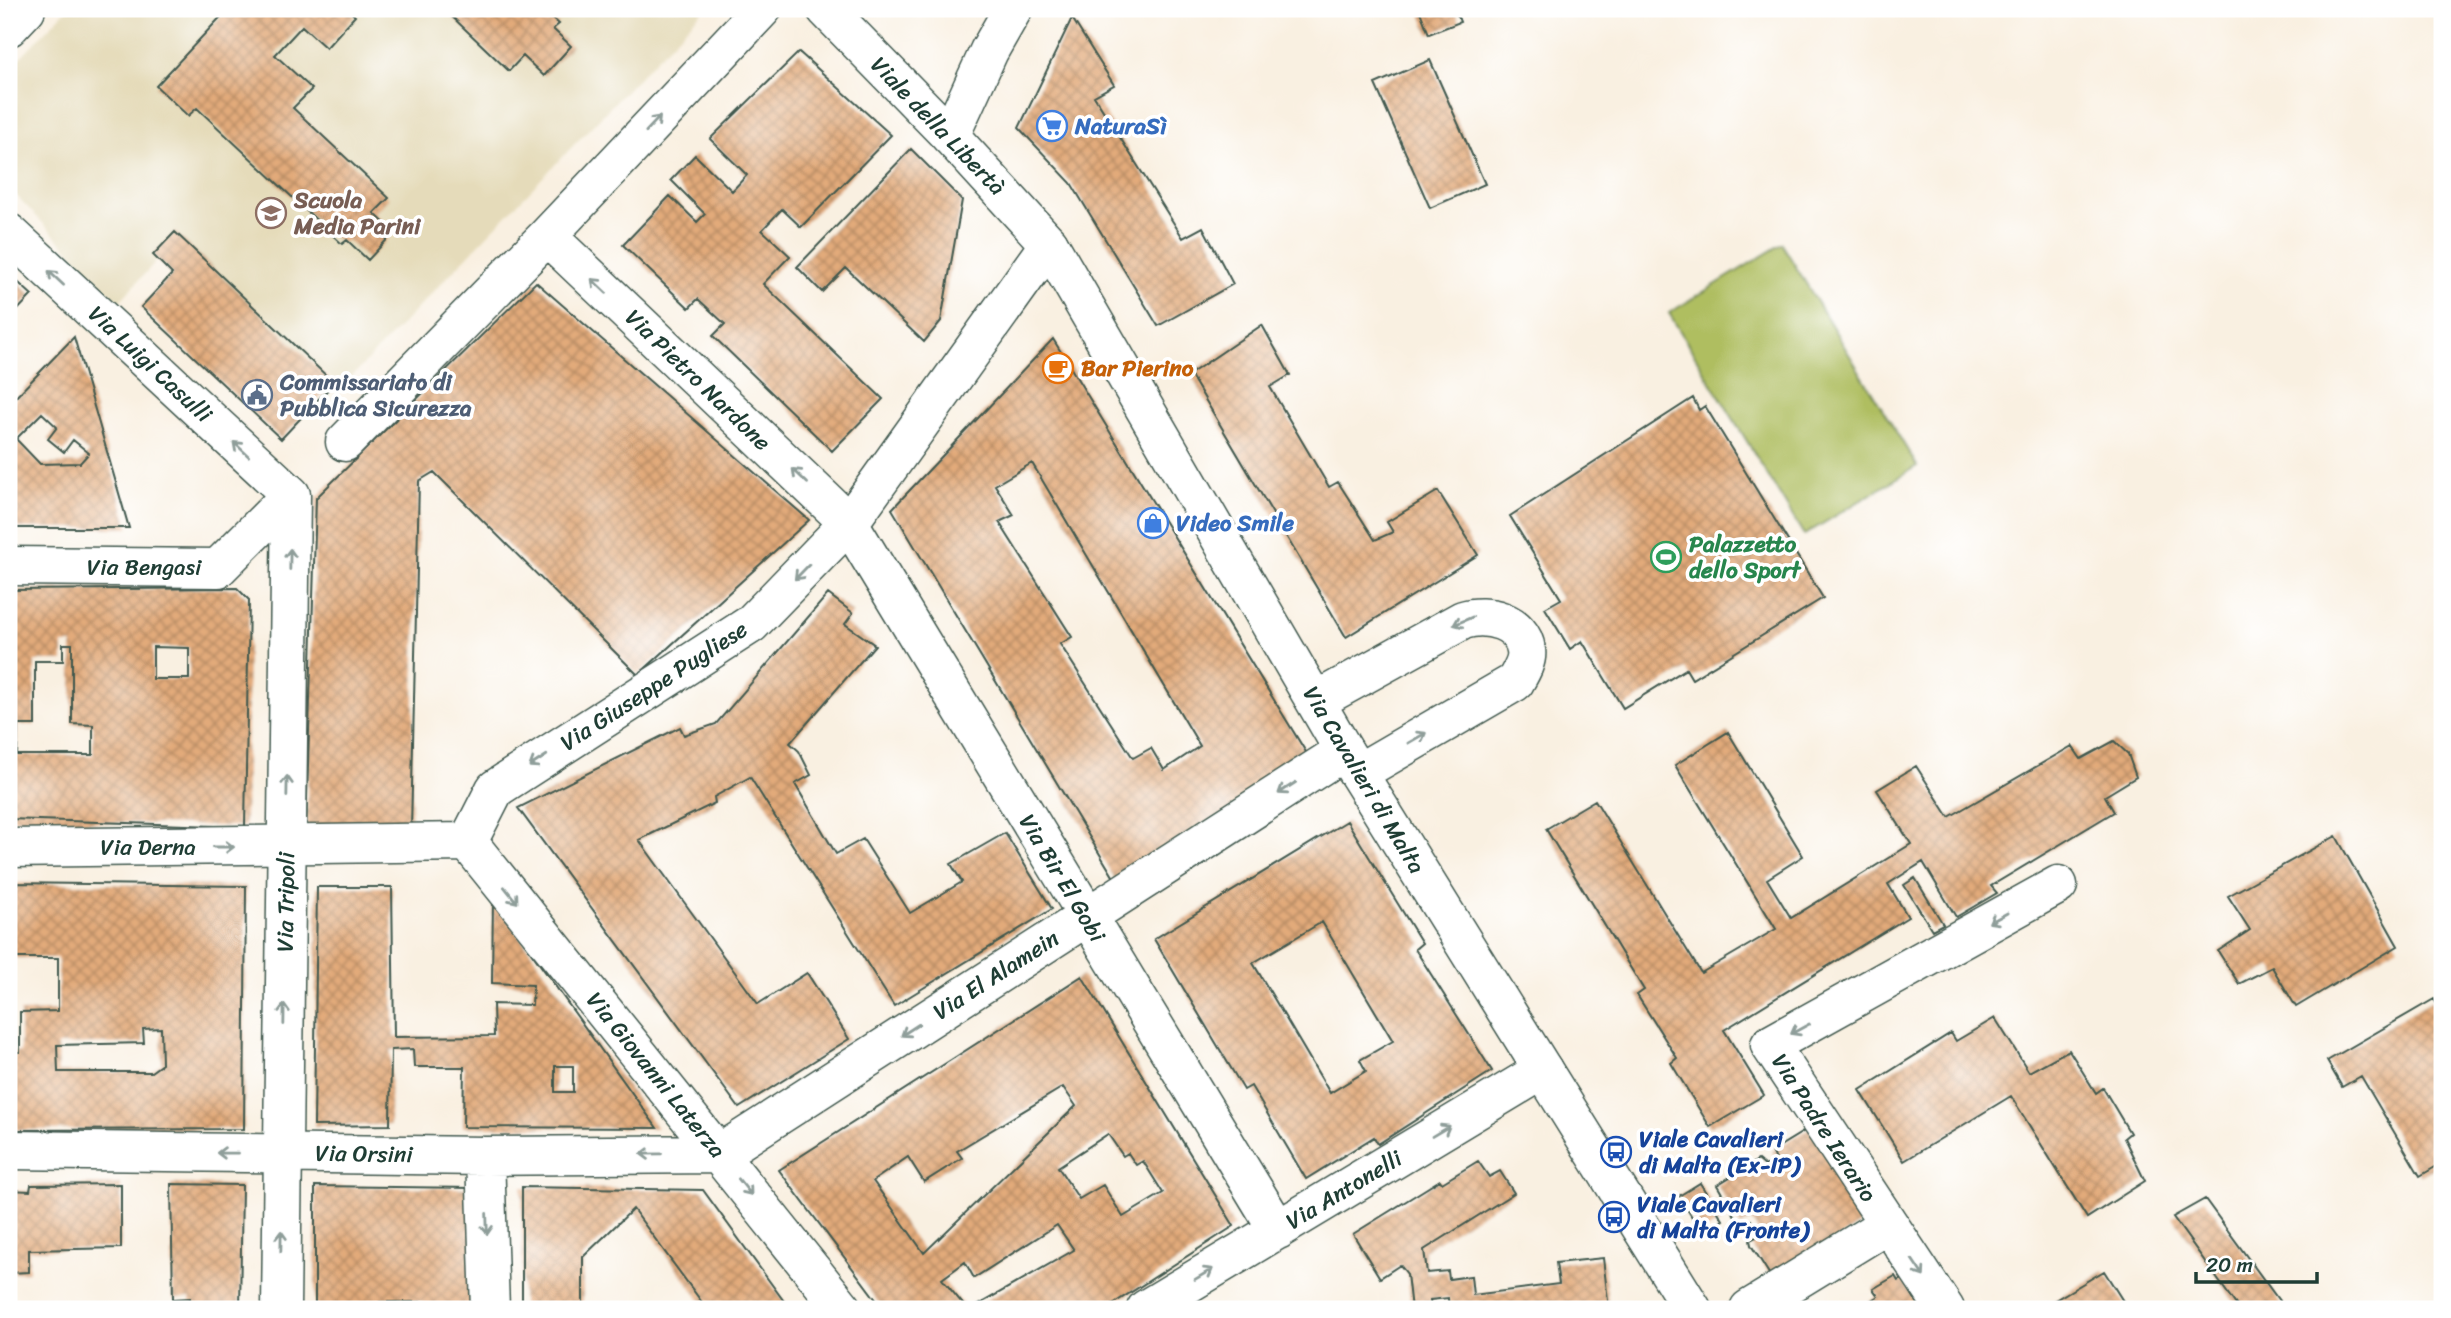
<svg xmlns="http://www.w3.org/2000/svg" width="2451" height="1318" font-family="Sriracha,sans-serif">
  <style>
    .built { fill: #e5dbba }
    .garden { fill: #afbe60; stroke: #677e4a; stroke-width: 2 }
    .building { fill: url(#building-cross-hatch); fill-rule: evenodd }
    .lines { fill: none; stroke-linecap: round; stroke-linejoin: round }
    .street-casing { stroke: #40584e; stroke-width: 41 }
    .primary-casing { stroke: #40584e; stroke-width: 41 }
    .street { stroke: #fff; stroke-width: 38 }
    .primary { stroke: #fff; stroke-width: 38 }
    .oneway { stroke: #8f9e9a }
    .labels { text-anchor: middle; dominant-baseline: central; stroke-width: 7; stroke-linejoin: round; paint-order: stroke }
    .street-label { font-size: 23px; fill: #1f3d34; stroke: #fff }
    .shop-label { font-size: 23px; font-weight: bold; fill: #366cbe; stroke: #fff; text-anchor: start }
    .education-label { font-size: 23px; font-weight: bold; fill: #785e54; stroke: #fff; text-anchor: start }
    .food-label { font-size: 23px; font-weight: bold; fill: #c56008; stroke: #fff; text-anchor: start }
    .service-label { font-size: 23px; font-weight: bold; fill: #4e5e75; stroke: #fff; text-anchor: start }
    .leisure-label { font-size: 23px; font-weight: bold; fill: #27864d; stroke: #fff; text-anchor: start }
    .transit-label { font-size: 23px; font-weight: bold; fill: #164399; stroke: #fff; text-anchor: start }
  </style>
  <defs>
    <pattern id="building-cross-hatch" width="8" height="8" patternUnits="userSpaceOnUse" patternTransform="scale(1.75)"><rect width="8" height="8" fill="#e2aa7a"/><path d="M0 0l8 8M0 8l8-8" fill="none" stroke="#b78c65"/></pattern>
  </defs>
  <rect width="100%" height="100%" fill="#fff"/>
  <filter id="ink" filterUnits="userSpaceOnUse"><feTurbulence type="fractalNoise" baseFrequency=".0143" numOctaves="2"/><feDisplacementMap in="SourceGraphic" scale="14" xChannelSelector="R" yChannelSelector="G"/><feConvolveMatrix kernelMatrix="1 2 1 2 8 2 1 2 1" color-interpolation-filters="sRGB"/></filter>
  <filter id="wash" filterUnits="userSpaceOnUse"><feTurbulence type="fractalNoise" baseFrequency=".00686" numOctaves="4" result="noise"/><feDisplacementMap in="SourceGraphic" scale="28" xChannelSelector="R" yChannelSelector="G"/><feGaussianBlur stdDeviation="1.57" result="paint"/><feColorMatrix in="noise" values="0 0 0 0 0 0 0 0 0 0 0 0 0 0 0 0 0 1.4 0 .05"/><feComposite in="paint" operator="in"/></filter>
  <g filter="url(#wash)">
    <rect width="100%" height="100%" fill="#f9f0e1"/>
    <!-- built -->
    <path class="built" d="M67,9H704L341,388L178,237L119,302L9,188V69Z"/>
    <!-- garden -->
    <path class="garden" d="M1782,244L1917,466L1804,535L1669,313Z"/>
    <g id="blocks">
      <!-- building -->
      <path class="building" d="M228,9H348L355,16L326,48L302,26L275,55L312,89L293,108L389,198L374,213L394,232L368,260L347,240L342,244L197,108L188,116L156,86Z
        M444,9H542L559,24L553,29L571,46L544,76L523,56L509,71Z
        M1419,9H1455L1460,22L1429,34Z
        M1072,18L1114,85L1094,96L1183,238L1203,227L1233,284L1158,326L1071,183L1019,128Z
        M799,52L891,135L801,227L782,209L762,230L790,256L763,284L883,399L832,451L713,336L725,324L698,299L689,308L623,245L670,196L697,222L705,214L671,180L695,155L732,191L747,175L710,139Z
        M1430,60L1485,184L1430,208L1375,84Z
        M911,149L962,200L941,321L924,342L846,268L822,292L797,267Z
        M175,232L334,383L281,439L141,307L172,274L153,255Z
        M9,274L32,295L9,319Z
        M536,282L809,520L638,675L434,472L419,481L411,830L306,832L316,498Z
        M1262,325L1290,375L1270,387L1329,487L1338,482L1375,540L1393,532L1387,522L1438,491L1478,555L1346,637L1190,374Z
        M74,337L129,528H9V404ZM42,413L57,427L48,439L64,452L73,440L89,453L80,463L40,464L16,439Z
        M1053,339L1312,762L1116,881L892,509ZM1032,463L1200,746L1164,770L1151,748L1133,758L1060,644L1072,637L999,522L1014,515L995,485Z
        M1693,398L1699,410L1705,406L1823,598L1692,679L1686,669L1623,708L1582,641L1570,649L1545,608L1561,599L1510,516Z
        M237,588L249,600L245,827L9,819V590ZM63,644H72V724L93,725V755H17L18,725H35V661H63ZM153,647L189,648V679H153Z
        M828,594L853,613L845,624L875,645L790,743L799,751L811,775L795,784L836,854L863,839L910,913L962,882L951,864L1005,833L1052,909L894,1006L750,777L714,797L715,803L639,840L758,1004L807,973L849,1039L739,1108L518,808L680,727L684,735L716,724Z
        M1728,732L1803,856L1767,879L1791,918L1911,844L1877,790L1916,766L1949,817L2072,746L2081,759L2114,741L2128,754L2136,777L2105,796L2114,812L1991,886L1997,893L1956,917L1923,862L1888,884L1908,917L1724,1030L1764,1095L1710,1127L1671,1063L1677,1058L1637,995L1644,990L1546,829L1595,800L1701,973L1776,929L1675,765Z
        M1347,821L1422,943L1415,949L1492,1071L1378,1144L1374,1137L1306,1179L1251,1086L1244,1090L1154,939ZM1322,922L1393,1041L1360,1060L1366,1071L1330,1093L1253,963Z
        M2336,836L2398,946L2296,1007L2272,967L2239,984L2218,951L2250,930L2228,896Z
        M1915,878L1943,924L1932,930L1904,885Z
        M9,883L246,886L244,1129L9,1130V1052H20V1012L58,1011V958H9ZM161,1028L162,1064L151,1072H58L57,1045L144,1043L143,1029Z
        M317,887H392L394,1037L494,1036L493,1004L532,1005L533,985L492,983L493,899L657,1128L463,1127L464,1067H414L413,1049L391,1050L390,1125L314,1126ZM555,1066H573V1092H555Z
        M1082,976L1234,1226L1105,1309H971L1074,1250L1057,1225L974,1278L965,1262L942,1279L967,1309H883L779,1170ZM1063,1087L1076,1106L924,1253L873,1181L908,1157L924,1182L962,1158L957,1151ZM1108,1134L1123,1156L1128,1153L1136,1165L1143,1161L1163,1193L1123,1217L1103,1185L1079,1199L1058,1167Z
        M2434,999L2442,1013V1163L2420,1176L2361,1076L2342,1087L2327,1061Z
        M1995,1018L2029,1072L2069,1050L2096,1093L2103,1088L2130,1133L2124,1138L2145,1181L2087,1218L2011,1096L1904,1161L1860,1090L1951,1033L1956,1041Z
        M1811,1127L1871,1217L1773,1280L1751,1245L1750,1240L1760,1235L1751,1220L1741,1226L1717,1185L1758,1160L1765,1166L1776,1160L1772,1151Z
        M1478,1161L1489,1177L1500,1171L1514,1193L1424,1250L1427,1273L1448,1271L1449,1279L1471,1276L1473,1295L1559,1284L1556,1263L1603,1258L1609,1309H1449L1448,1298L1430,1300L1431,1309H1411L1407,1274L1400,1265L1380,1278L1353,1234L1440,1180L1442,1183Z
        M1700,1183L1723,1220L1702,1233L1679,1196Z
        M121,1184V1248L29,1250V1272L9,1273V1190L30,1191L31,1185Z
        M171,1184L242,1185L240,1309H190V1298L173,1299Z
        M315,1186L474,1188V1309H422V1302H380L379,1309H315Z
        M522,1187L703,1190L786,1304V1309H707L633,1209L583,1257V1309H522Z
        M2205,1199L2285,1309H2239L2173,1217Z
        M2104,1271L2128,1309H2040Z
        M1895,1276L1898,1281L1903,1279L1921,1309H1857L1878,1296L1873,1289Z"/>
    </g>
  </g>
  <g filter="url(#ink)">
    <use href="#blocks" fill-opacity="0" stroke="#40584e" stroke-width="2"/>
    <g class="lines">
      <!-- street casing -->
      <g class="street-casing">
        <path id="street" d="M762,9L547,236L849,523L1278,1230
          M9,27L26,9
          M950,136L989,51L1013,9
          M9,233L291,495
          M345,442L547,236
          M9,566L218,568L291,495
          M1316,701L1463,620C1486,613 1522,620 1526,650C1528,661 1520,673 1515,682L1358,773
          M468,842L495,789L751,624L849,523L1049,244
          M468,842L843,1309
          M9,848L468,842
          M9,1150L485,1156L719,1154L1344,751
          M485,1156L490,1309
          M281,1309L291,495
          M1146,1309L1543,1070
          M1749,1309L1888,1224
          M1945,1309L1770,1045L2058,885"/>
      </g>
      <!-- primary casing -->
      <g class="primary-casing">
        <path id="primary" d="M826,9L950,136L1049,244L1344,751L1692,1309"/>
      </g>
      <!-- street -->
      <use href="#street" class="street"/>
      <!-- primary -->
      <use href="#primary" class="primary"/>
    </g>
    <!-- one-way arrows -->
    <defs><path id="oneway-shaft" d="M-6 0H5M1.5-3L5.5 0L1.5 3" fill="none" stroke-width="1.6" stroke-linecap="round" stroke-linejoin="round" transform="scale(1.75)"/></defs>
    <g class="oneway">
      <use href="#oneway-shaft" transform="translate(653 124) rotate(-47)"/>
      <use href="#oneway-shaft" transform="translate(56 278) rotate(-137)"/>
      <use href="#oneway-shaft" transform="translate(599 286) rotate(-136)"/>
      <use href="#oneway-shaft" transform="translate(241 449) rotate(-137)"/>
      <use href="#oneway-shaft" transform="translate(800 476) rotate(-136)"/>
      <use href="#oneway-shaft" transform="translate(290 559) rotate(-89)"/>
      <use href="#oneway-shaft" transform="translate(802 572) rotate(134)"/>
      <use href="#oneway-shaft" transform="translate(1463 621) rotate(157)"/>
      <use href="#oneway-shaft" transform="translate(1417 738) rotate(-30)"/>
      <use href="#oneway-shaft" transform="translate(538 761) rotate(147)"/>
      <use href="#oneway-shaft" transform="translate(287 786) rotate(-89)"/>
      <use href="#oneway-shaft" transform="translate(1287 788) rotate(147)"/>
      <use href="#oneway-shaft" transform="translate(224 847)"/>
      <use href="#oneway-shaft" transform="translate(511 895) rotate(51)"/>
      <use href="#oneway-shaft" transform="translate(1998 918) rotate(151)"/>
      <use href="#oneway-shaft" transform="translate(284 1014) rotate(-89)"/>
      <use href="#oneway-shaft" transform="translate(1800 1029) rotate(151)"/>
      <use href="#oneway-shaft" transform="translate(910 1030) rotate(147)"/>
      <use href="#oneway-shaft" transform="translate(1441 1131) rotate(-31)"/>
      <use href="#oneway-shaft" transform="translate(227 1153) rotate(-179)"/>
      <use href="#oneway-shaft" transform="translate(651 1154) rotate(179)"/>
      <use href="#oneway-shaft" transform="translate(745 1187) rotate(51)"/>
      <use href="#oneway-shaft" transform="translate(487 1224) rotate(88)"/>
      <use href="#oneway-shaft" transform="translate(281 1241) rotate(-89)"/>
      <use href="#oneway-shaft" transform="translate(1918 1268) rotate(56)"/>
      <use href="#oneway-shaft" transform="translate(1204 1274) rotate(-31)"/>
    </g>
  </g>
  <!-- icons -->
  <defs>
    <g id="supermarket-ring" transform="scale(1.575)"><circle r="9.5" fill="#fff" stroke="#3f7fe0" stroke-width="1.5"/><path d="M-6-5.5h2.5l.6 2H6L4.5 2H-2.5L-4.4-4H-6ZM-1.5 3.2a1.3 1.3 0 1 0 .1 0ZM3 3.2a1.3 1.3 0 1 0 .1 0Z" fill="#3f7fe0"/></g>
    <g id="school-ring" transform="scale(1.575)"><circle r="9.5" fill="#fff" stroke="#8d6e63" stroke-width="1.5"/><path d="M0-5L7-2L0 1L-7-2ZM-4 1L0 2.5L4 1V4Q0 6-4 4Z" fill="#8d6e63"/></g>
    <g id="cafe-ring" transform="scale(1.575)"><circle r="9.5" fill="#fff" stroke="#e8710a" stroke-width="1.5"/><path d="M-5.5-4.5H6V0H3Q3 3.5 0 3.5H-2.5Q-5.5 3.5-5.5 0ZM3-3.2v2h1.7v-2ZM-6 4.5H4V6H-6Z" fill="#e8710a"/></g>
    <g id="civic-ring" transform="scale(1.575)"><circle r="9.5" fill="#fff" stroke="#5c6f8a" stroke-width="1.5"/><path d="M-.6-6.5H3V-4.5H.6V-3L4-1V1h2V6H-6V1h2V-1L-.6-3ZM-1.2 2.5V6h2.4V2.5Z" fill="#5c6f8a"/></g>
    <g id="shop-ring" transform="scale(1.575)"><circle r="9.5" fill="#fff" stroke="#3f7fe0" stroke-width="1.5"/><path d="M-5-2.5h2.3a2.7 3.5 0 0 1 5.4 0H5L5.5 6h-11ZM-1.5-2.5h3a1.5 2.3 0 0 0-3 0Z" fill="#3f7fe0"/></g>
    <g id="stadium-ring" transform="scale(1.575)"><circle r="9.5" fill="#fff" stroke="#2e9e5b" stroke-width="1.5"/><path d="M0-5a6.5 5 0 1 0 0 10a6.5 5 0 1 0 0-10ZM-3.5-1.8h7v3.6h-7Z" fill="#2e9e5b"/></g>
    <g id="bus-ring" transform="scale(1.575)"><circle r="9.5" fill="#fff" stroke="#1a4fb4" stroke-width="1.5"/><path d="M-5-6H5V4H4V6H2V4H-2V6H-4V4H-5ZM-3.5-4V0h7V-4ZM-3.5 1.2v1.5H-2V1.2ZM2 1.2v1.5H3.5V1.2Z" fill="#1a4fb4"/></g>
  </defs>
  <g fill-rule="evenodd">
    <use href="#supermarket-ring" x="1052" y="126"/>
    <use href="#school-ring" x="271" y="213"/>
    <use href="#cafe-ring" x="1058" y="368"/>
    <use href="#civic-ring" x="257" y="395"/>
    <use href="#shop-ring" x="1153" y="523"/>
    <use href="#stadium-ring" x="1666" y="557"/>
    <use href="#bus-ring" x="1616" y="1152"/>
    <use href="#bus-ring" x="1614" y="1217"/>
  </g>
  <g class="labels">
    <!-- street labels -->
    <g class="street-label">
      <text transform="translate(938 126) rotate(46)">Viale della Libertà</text>
      <text transform="translate(150 364) rotate(43)">Via Luigi Casulli</text>
      <text transform="translate(698 380) rotate(44)">Via Pietro Nardone</text>
      <text x="144" y="567">Via Bengasi</text>
      <text transform="translate(654 686) rotate(-33)">Via Giuseppe Pugliese</text>
      <text transform="translate(1364 780) rotate(59)">Via Cavalieri di Malta</text>
      <text x="148" y="847">Via Derna</text>
      <text transform="translate(1062 878) rotate(59)">Via Bir El Gobi</text>
      <text transform="translate(286 902) rotate(-89)">Via Tripoli</text>
      <text transform="translate(996 975) rotate(-33)">Via El Alamein</text>
      <text transform="translate(656 1075) rotate(51)">Via Giovanni Laterza</text>
      <text transform="translate(1824 1128) rotate(57)">Via Padre Ierario</text>
      <text transform="translate(364 1154) rotate(1)">Via Orsini</text>
      <text transform="translate(1344 1190) rotate(-31)">Via Antonelli</text>
    </g>
    <!-- shop labels -->
    <g class="shop-label">
      <text x="1075" y="126">NaturaSì</text>
      <text x="1176" y="523">Video Smile</text>
    </g>
    <!-- education labels -->
    <g class="education-label">
      <text x="294" y="200">Scuola<tspan x="294" dy="26">Media Parini</tspan></text>
    </g>
    <!-- food labels -->
    <g class="food-label">
      <text x="1081" y="368">Bar Pierino</text>
    </g>
    <!-- service labels -->
    <g class="service-label">
      <text x="280" y="382">Commissariato di<tspan x="280" dy="26">Pubblica Sicurezza</tspan></text>
    </g>
    <!-- leisure labels -->
    <g class="leisure-label">
      <text x="1689" y="544">Palazzetto<tspan x="1689" dy="26">dello Sport</tspan></text>
    </g>
    <!-- transit labels -->
    <g class="transit-label">
      <text x="1639" y="1139">Viale Cavalieri<tspan x="1639" dy="26">di Malta (Ex-IP)</tspan></text>
      <text x="1637" y="1204">Viale Cavalieri<tspan x="1637" dy="26">di Malta (Fronte)</tspan></text>
    </g>
  </g>
  <!-- margin -->
  <rect width="2451" height="1318" fill="none" stroke="#fff" stroke-width="35"/>
  <!-- scale -->
  <path d="M2196 1272v10h121v-10" fill="none" stroke="#1f3d34" stroke-width="3.5"/>
  <text x="2206" y="1272" font-size="21" fill="#1f3d34" stroke="#ffffff" stroke-width="5" paint-order="stroke">20 m</text>
</svg>
